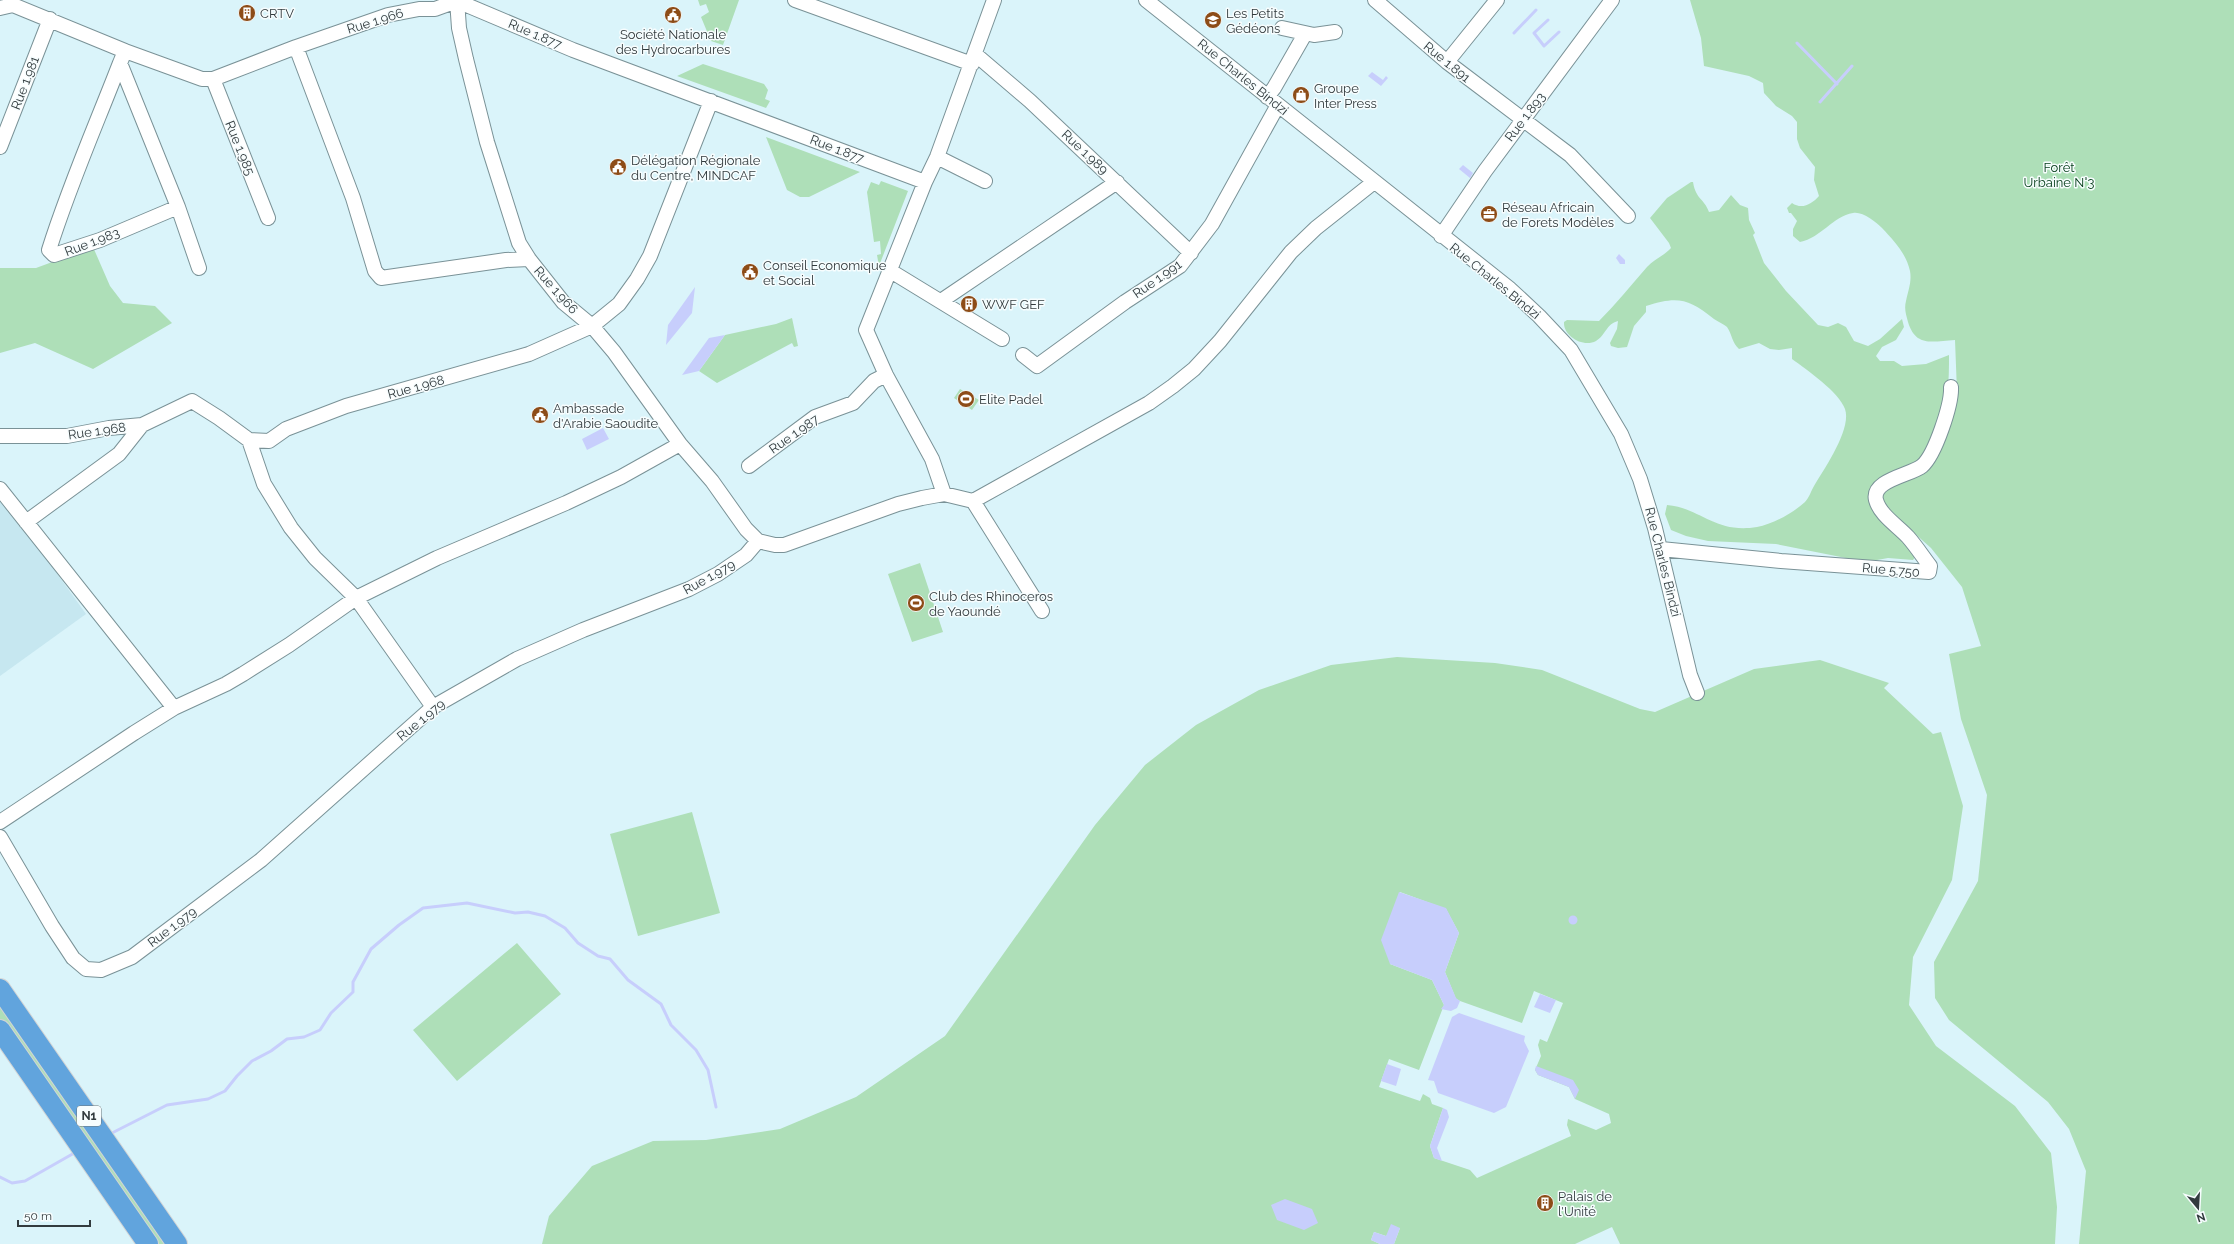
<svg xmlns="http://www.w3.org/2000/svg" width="2234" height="1244" font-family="Raleway,sans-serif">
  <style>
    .built { fill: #c6e7f0 }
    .green { fill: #aedfb8; fill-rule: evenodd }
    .water { fill: #c7cefc }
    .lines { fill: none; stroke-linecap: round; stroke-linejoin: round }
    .stream { stroke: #c7cefc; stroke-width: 3 }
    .minor-casing { stroke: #7a9297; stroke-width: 16 }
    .highway-casing { stroke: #d2d4d5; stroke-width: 22 }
    .minor { stroke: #fff; stroke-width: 14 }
    .highway { stroke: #61a4dd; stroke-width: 20 }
    .labels { text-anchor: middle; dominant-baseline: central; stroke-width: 3; stroke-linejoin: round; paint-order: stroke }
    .shield { fill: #f7fdfe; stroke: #6d7578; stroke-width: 1 }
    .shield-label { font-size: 12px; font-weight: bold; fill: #323b3e }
    .poi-label { font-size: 13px; fill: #323b3e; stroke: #f7fdfe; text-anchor: start }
    .street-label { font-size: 13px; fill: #323b3e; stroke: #f7fdfe }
    .park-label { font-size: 13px; fill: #003a16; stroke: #f7fdfe }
  </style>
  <rect width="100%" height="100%" fill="#daf4fa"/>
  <!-- built -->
  <path class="built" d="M0,500L38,547L86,614L0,676Z"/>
  <!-- green -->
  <path class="green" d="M698,0H739L723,45L711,41L701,17L709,12L706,4L700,6Z
    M1690,0H2234V1244H2079L2086,1171L2069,1129L2048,1102L1949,1020L1935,998L1934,962L1978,881L1987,795L1961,719L1949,654L1981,646L1962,587L1931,548L1886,508L1882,501L1883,492L1919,472L1957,392L1955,340C1933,341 1916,348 1908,322C1906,314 1904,309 1906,301C1908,291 1912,282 1910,271C1906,253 1894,241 1882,228C1876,222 1862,211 1853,213C1833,216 1821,238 1800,242L1793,236V229L1797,221L1791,213H1789L1787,208L1792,203C1802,210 1812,204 1819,196L1814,180L1815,167L1800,148L1797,139V122L1792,116L1776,106L1764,93L1763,83L1749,76L1704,66L1701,38Z
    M703,64L764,84L768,90L765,99L770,101L766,108L677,76Z
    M766,137L860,172L809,197H800L787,190Z
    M881,181L908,191L879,266L877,255L881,254L880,241L874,242L867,192L871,182L879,185Z
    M1691,182H1693C1696,200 1704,198 1709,212L1719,210L1731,195L1740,205L1748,208L1749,220L1755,233L1753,235L1764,263L1786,291L1818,325L1828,327L1838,323L1846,327L1854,341L1868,346L1880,339L1902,319L1904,327L1896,340L1882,347L1876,356L1880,361H1894L1902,366L1926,364L1949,355C1949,368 1949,382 1947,395C1944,408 1926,457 1916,464C1899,476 1875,472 1870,495L1917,554L1913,560L1888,558L1866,562L1776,544L1708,541L1686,536L1671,530L1665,514L1667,505C1701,508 1715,534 1757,527C1773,524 1793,513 1805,502C1809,498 1811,491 1814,486C1824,469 1852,429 1845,409C1839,392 1807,370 1792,359V348L1779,350L1770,349L1759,343L1739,349C1732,343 1732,334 1727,327C1724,324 1718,322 1714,319C1688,298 1677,296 1646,306V312L1634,326L1627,347L1618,348L1611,346L1610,343L1617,329L1618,321C1606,324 1606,335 1596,341C1583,348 1563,336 1564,322L1567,320L1599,321C1616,304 1631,285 1647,267C1654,259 1664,256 1671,248L1669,243L1650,218L1667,198Z
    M93,247L110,286L123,303L155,306L172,323L93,369L35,343L0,353V268H36Z
    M792,318L798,346L794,347L792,343L717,383L699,371L725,335L776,324Z
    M960,389L979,400L972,410L954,398Z
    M920,563L943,632L912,642L888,574Z
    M1397,657L1495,663L1542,670L1640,709L1655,712L1754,669L1820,660L1889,683L1884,688L1933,734L1941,732L1963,806L1952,880L1913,957L1909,1005L1936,1046L2015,1106L2051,1153L2057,1207L2055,1244H1620L1612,1227L1575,1244H1394L1400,1228L1386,1236L1374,1232L1371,1240L1380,1244H542L549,1216L592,1166L653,1141L706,1140L780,1129L856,1097L945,1036L1095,825L1145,765L1196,725L1259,690L1331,665ZM1400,892L1446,909L1459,933L1445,972L1456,999L1460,1001L1522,1023L1534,991L1563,1003L1547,1042L1540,1039L1538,1045L1541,1056L1535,1070L1538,1075L1569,1087L1575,1099L1609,1114L1611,1123L1596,1130L1568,1119L1567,1125L1571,1136L1477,1178L1470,1170L1434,1158L1430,1146L1443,1108L1432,1104L1430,1098L1423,1094L1420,1101L1379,1087L1389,1059L1419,1070L1444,1005L1432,980L1390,964Z
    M692,812L720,913L638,936L610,834Z
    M517,943L561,994L457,1081L413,1030Z
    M0,1004L168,1244H155L0,1022Z"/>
  <!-- water -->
  <path class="water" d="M1372,72L1383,80L1386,76L1388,78L1381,86L1368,76Z
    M1463,165L1473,173L1470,178L1459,169Z
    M1619,254L1625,260V264H1620L1616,258Z
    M695,287L692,313L666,345L668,325Z
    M725,335L699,371L682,375L709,338Z
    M603,428L609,439L587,450L582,439Z
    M1399,892L1446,908L1459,933L1445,972L1456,998L1460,1001L1457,1008L1451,1011L1441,1009L1444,1005L1432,980L1390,964L1381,940Z
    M1568.5 920a4.5 4.5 0 1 1 9 0a4.5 4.5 0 1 1-9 0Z
    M1540,994L1556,1000L1550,1013L1534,1007Z
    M1459,1013L1525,1036L1524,1041L1529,1051L1506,1107L1494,1113L1438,1093L1434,1081L1428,1080L1452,1017Z
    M1387,1064L1401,1069L1396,1086L1381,1081Z
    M1536,1066L1573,1080L1579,1090L1575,1099L1569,1087L1538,1075L1535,1070Z
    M1443,1108L1447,1110L1449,1117L1437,1148L1442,1161L1434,1158L1430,1146Z
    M1285,1199L1312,1209L1318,1223L1304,1230L1277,1220L1271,1205Z
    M1391,1224L1400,1228L1394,1244H1380L1371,1240L1374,1232L1386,1236Z"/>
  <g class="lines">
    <!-- stream -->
    <path class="stream" d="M1548,20L1534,33L1544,46L1559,32
      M1514,33L1536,10
      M1797,43L1837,84
      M1820,102L1852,66
      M110,1134L167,1105L208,1099L225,1091L237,1076L252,1061L271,1051L287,1039L304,1037L320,1030L331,1013L353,992V982L371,949L399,925L423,908L467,903L515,913L528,912L545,916L565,928L578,943L598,956L610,959L628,980L661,1004L671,1025L696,1050L708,1070L716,1107
      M0,1177L12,1183L25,1181L76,1152"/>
    <!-- minor casing -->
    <g class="minor-casing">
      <path id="minor" d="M457,0L459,28L466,59L487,142L519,243L529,259L563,302L592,326L614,352L680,444L712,481L746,529L758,541L775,545H784L898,504L922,498L944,494L973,501L1149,403L1173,386L1194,369L1220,341L1291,252L1316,228L1374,182
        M795,0L972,64
        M1146,0L1510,289L1539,316L1571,350L1621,434L1640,479L1655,528L1690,675L1697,693
        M1375,0L1447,62L1570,155L1628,216
        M457,1L573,50L925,182
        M0,8L13,5L125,51L202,79H213L296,47L388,15L419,9H435L457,1
        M1282,28L1314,35L1335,32
        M296,47L353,198L375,271L381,278L506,260L529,259
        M975,54L1030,101L1191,253
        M1447,62L1497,0
        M120,63L178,207L100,240L54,255L49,250C69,186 96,125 120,63L125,51
        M213,79L268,218
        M1267,97L1274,88L1305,34
        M0,147L50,19
        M937,157L985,181
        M178,207L199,268
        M1441,236L1485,171L1612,0
        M889,270L1002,339
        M941,301L1117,182
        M1023,355L1037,366L1125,302L1180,266L1212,224L1278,105
        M0,436H67L109,428L142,425L192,401L219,418L249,440L269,441L286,429L346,406L529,354L592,326L619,304L637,279L650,256L711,101
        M249,440L264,484L291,528L315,558L356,598L433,707
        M749,466L815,417L853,403L874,381L886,375
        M0,489L174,708
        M944,494L932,459L886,375L866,330L925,182L937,157L994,0
        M973,501L1042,611
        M26,522L119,454L142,425
        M1661,549L1781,561L1929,572L1930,566C1923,557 1916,546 1908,537C1898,526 1880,515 1876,500C1871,480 1911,475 1922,466C1935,455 1952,404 1951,387
        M0,822L134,733L174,708L226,684L243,674L289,645L356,598L437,558L566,503L621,477L680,444
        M0,837L52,926L73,958L86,969L101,970L132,957L261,860L433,707L517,659L583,630L689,589L718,574L746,555L758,541"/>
    </g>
    <!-- highway casing -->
    <g class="highway-casing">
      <path id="highway" d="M0,989L177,1244
        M0,1030L148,1244"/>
    </g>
    <!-- minor -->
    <use href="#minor" class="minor"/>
    <!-- highway -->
    <use href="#highway" class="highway"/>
  </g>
  <!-- icons -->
  <defs>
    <g id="building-disc" transform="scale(0.9)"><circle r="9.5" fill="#8d4c17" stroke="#f7fdfe"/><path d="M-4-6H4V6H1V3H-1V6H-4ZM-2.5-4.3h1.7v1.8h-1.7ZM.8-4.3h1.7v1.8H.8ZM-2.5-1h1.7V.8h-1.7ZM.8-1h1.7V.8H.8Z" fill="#fff"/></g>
    <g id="civic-disc" transform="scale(0.9)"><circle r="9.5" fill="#8d4c17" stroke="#f7fdfe"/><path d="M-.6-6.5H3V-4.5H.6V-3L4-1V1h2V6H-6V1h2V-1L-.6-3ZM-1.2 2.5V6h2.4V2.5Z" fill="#fff"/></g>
    <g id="school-disc" transform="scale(0.9)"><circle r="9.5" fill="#8d4c17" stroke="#f7fdfe"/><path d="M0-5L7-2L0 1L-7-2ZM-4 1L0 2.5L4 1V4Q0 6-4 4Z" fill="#fff"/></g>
    <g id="shop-disc" transform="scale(0.9)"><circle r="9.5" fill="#8d4c17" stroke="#f7fdfe"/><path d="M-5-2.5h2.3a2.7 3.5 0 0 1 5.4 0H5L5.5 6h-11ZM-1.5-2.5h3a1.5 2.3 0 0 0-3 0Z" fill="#fff"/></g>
    <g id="office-disc" transform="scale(0.9)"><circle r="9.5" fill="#8d4c17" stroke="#f7fdfe"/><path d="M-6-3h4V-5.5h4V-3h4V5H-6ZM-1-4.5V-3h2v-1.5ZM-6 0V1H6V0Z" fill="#fff"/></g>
    <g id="stadium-disc" transform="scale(0.9)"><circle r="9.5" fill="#8d4c17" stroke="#f7fdfe"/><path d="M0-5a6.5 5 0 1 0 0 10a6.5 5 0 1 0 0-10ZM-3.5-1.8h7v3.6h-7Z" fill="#fff"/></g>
  </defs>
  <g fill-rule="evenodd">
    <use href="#building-disc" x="247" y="13"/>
    <use href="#civic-disc" x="673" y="15"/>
    <use href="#school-disc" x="1213" y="20"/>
    <use href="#shop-disc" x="1301" y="95"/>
    <use href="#civic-disc" x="618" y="167"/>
    <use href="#office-disc" x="1489" y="214"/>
    <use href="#civic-disc" x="750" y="272"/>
    <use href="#building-disc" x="969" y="304"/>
    <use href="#stadium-disc" x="966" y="399"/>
    <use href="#civic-disc" x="540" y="415"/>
    <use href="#stadium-disc" x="916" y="603"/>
    <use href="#building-disc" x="1545" y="1203"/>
  </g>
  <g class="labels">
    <!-- shield labels -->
    <rect class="shield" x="77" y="1106" width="24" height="20" rx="3"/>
    <g class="shield-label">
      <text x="89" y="1116">N1</text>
    </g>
    <!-- poi labels -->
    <g class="poi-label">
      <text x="260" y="13">CRTV</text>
      <text x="1226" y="13">Les Petits<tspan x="1226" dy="15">Gédéons</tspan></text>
      <text x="673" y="34" text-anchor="middle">Société Nationale<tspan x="673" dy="15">des Hydrocarbures</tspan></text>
      <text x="1314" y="88">Groupe<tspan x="1314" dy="15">Inter Press</tspan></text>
      <text x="631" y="160">Délégation Régionale<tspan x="631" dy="15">du Centre, MINDCAF</tspan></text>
      <text x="1502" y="207">Réseau Africain<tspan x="1502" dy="15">de Forets Modèles</tspan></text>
      <text x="763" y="265">Conseil Economique<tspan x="763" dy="15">et Social</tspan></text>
      <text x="982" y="304">WWF GEF</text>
      <text x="979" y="399">Elite Padel</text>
      <text x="553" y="408">Ambassade<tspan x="553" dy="15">d'Arabie Saoudite</tspan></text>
      <text x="929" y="596">Club des Rhinoceros<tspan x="929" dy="15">de Yaoundé</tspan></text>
      <text x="1558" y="1196">Palais de<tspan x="1558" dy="15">l'Unité</tspan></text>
    </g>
    <!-- street labels -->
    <g class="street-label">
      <text transform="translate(375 21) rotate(-17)">Rue 1.966</text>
      <text transform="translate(535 34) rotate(23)">Rue 1.877</text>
      <text transform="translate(1447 62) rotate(39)">Rue 1.891</text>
      <text transform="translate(1243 77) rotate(39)">Rue Charles Bindzi</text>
      <text transform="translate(25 83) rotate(-69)">Rue 1.981</text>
      <text transform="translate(1525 117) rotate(-53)">Rue 1.893</text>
      <text transform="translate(240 148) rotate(68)">Rue 1.985</text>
      <text transform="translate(837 149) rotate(21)">Rue 1.877</text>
      <text transform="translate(1085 152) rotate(43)">Rue 1.989</text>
      <text transform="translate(92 242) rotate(-21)">Rue 1.983</text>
      <text transform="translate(1157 279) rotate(-35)">Rue 1.991</text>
      <text transform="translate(1495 281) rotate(39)">Rue Charles Bindzi</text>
      <text transform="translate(556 290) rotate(48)">Rue 1.966</text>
      <text transform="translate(416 387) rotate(-15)">Rue 1.968</text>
      <text transform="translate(97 431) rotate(-8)">Rue 1.968</text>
      <text transform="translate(794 434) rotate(-35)">Rue 1.987</text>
      <text transform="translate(1663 562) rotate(76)">Rue Charles Bindzi</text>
      <text transform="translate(1891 570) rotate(5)">Rue 5.750</text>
      <text transform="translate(709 577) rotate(-29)">Rue 1.979</text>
      <text transform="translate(421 720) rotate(-39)">Rue 1.979</text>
      <text transform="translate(172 927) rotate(-37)">Rue 1.979</text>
    </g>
    <!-- park labels -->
    <g class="park-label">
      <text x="2059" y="167">Forêt<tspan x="2059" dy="15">Urbaine N°3</tspan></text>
    </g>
  </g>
  <!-- north arrow -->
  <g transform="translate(2198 1208) rotate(162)" stroke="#f7fdfe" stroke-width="3" paint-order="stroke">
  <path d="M0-3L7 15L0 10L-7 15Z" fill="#323b3e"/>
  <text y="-6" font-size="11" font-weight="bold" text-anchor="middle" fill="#323b3e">N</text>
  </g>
  <!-- scale -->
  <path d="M18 1220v6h72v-6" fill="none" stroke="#323b3e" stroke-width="2"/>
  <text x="24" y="1220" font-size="12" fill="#323b3e" stroke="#f7fdfe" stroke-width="3" paint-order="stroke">50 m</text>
</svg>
